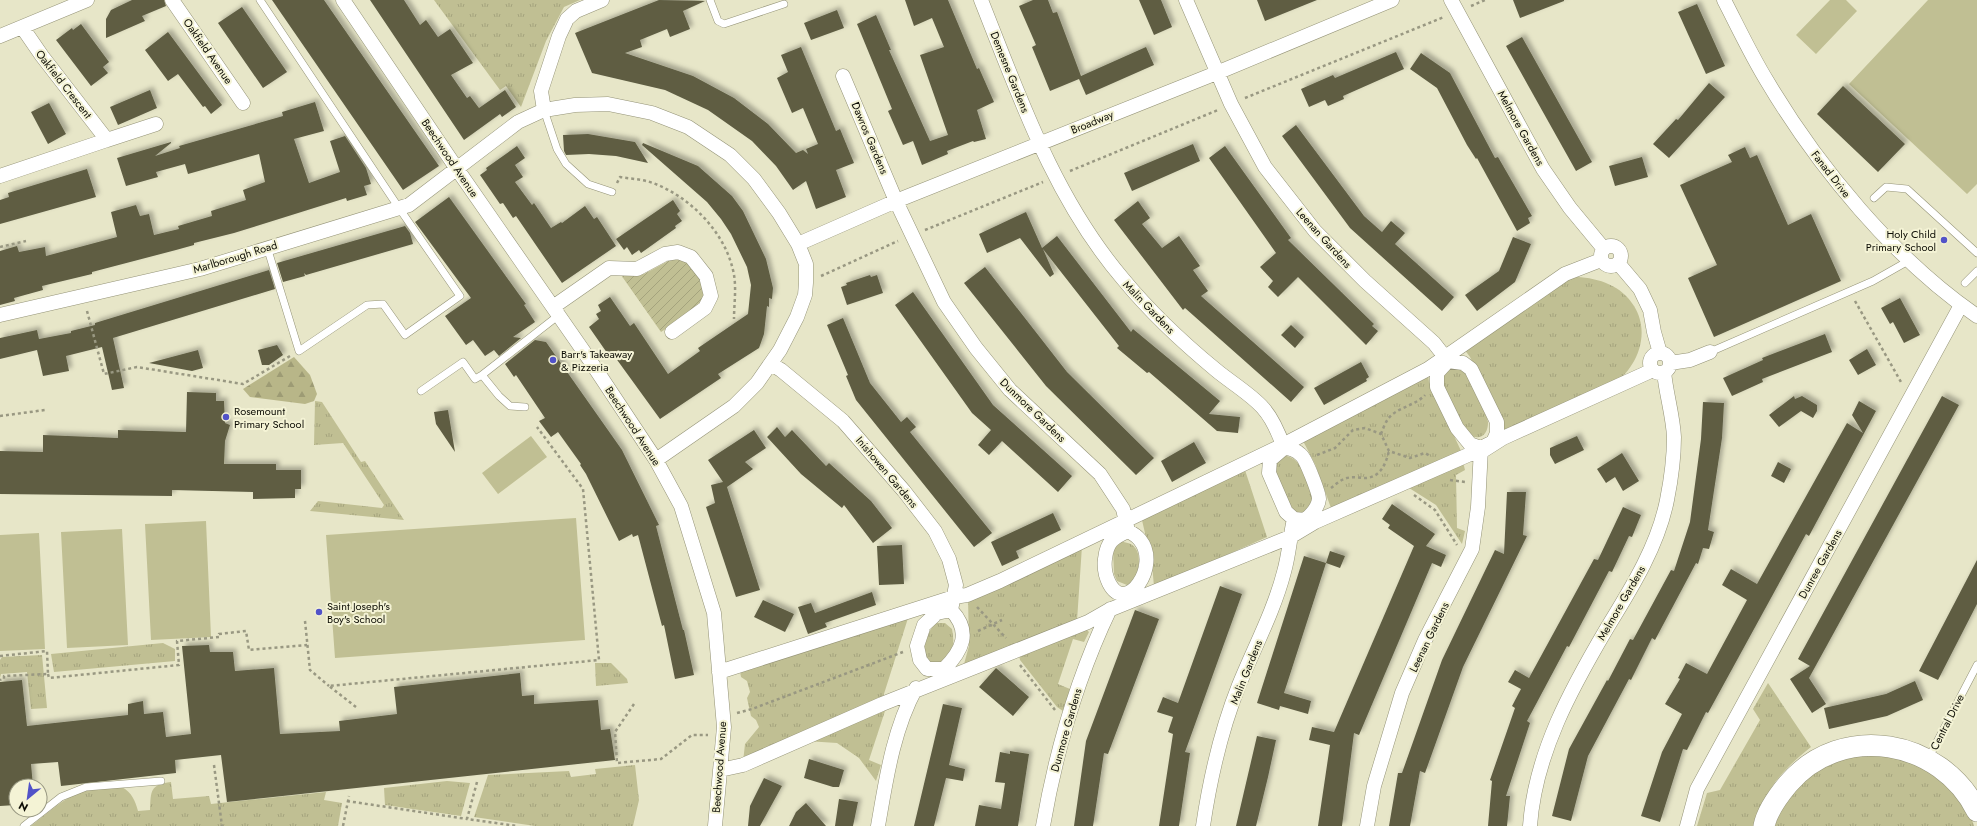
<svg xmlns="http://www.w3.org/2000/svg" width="1977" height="826" font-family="Jost,sans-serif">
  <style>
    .grass { fill: url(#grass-tufts) }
    .forest { fill: url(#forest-firs) }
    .garden { fill: url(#garden-furrows) }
    .pitch { fill: #c0bf93 }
    .building { fill: #5e5d43; filter: url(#shadow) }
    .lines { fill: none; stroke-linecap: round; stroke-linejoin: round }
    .lane-casing { stroke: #949377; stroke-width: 8 }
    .street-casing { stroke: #949377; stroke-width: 15 }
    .secondary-casing { stroke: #949377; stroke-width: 22 }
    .path { stroke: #999882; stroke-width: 2.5; stroke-dasharray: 3 3; stroke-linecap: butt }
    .lane { stroke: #fff; stroke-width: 7 }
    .street { stroke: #fff; stroke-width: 14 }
    .secondary { stroke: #fff; stroke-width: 21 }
    .poi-dot { fill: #5152c8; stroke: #f4f3d5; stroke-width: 1.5 }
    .labels { text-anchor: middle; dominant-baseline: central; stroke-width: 4; stroke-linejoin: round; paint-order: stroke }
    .street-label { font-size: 11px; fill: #0c0c04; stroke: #f4f3d5 }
    .poi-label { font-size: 11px; fill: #0c0c04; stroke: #f4f3d5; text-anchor: start }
  </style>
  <defs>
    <pattern id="grass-tufts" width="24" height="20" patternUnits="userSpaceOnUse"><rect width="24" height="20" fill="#c0bf93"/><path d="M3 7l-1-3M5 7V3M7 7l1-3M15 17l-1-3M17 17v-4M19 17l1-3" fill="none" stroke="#a4a37d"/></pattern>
    <pattern id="forest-firs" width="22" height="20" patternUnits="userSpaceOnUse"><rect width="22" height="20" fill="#b8b688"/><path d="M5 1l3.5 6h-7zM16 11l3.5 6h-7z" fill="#9d9b74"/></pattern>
    <pattern id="garden-furrows" width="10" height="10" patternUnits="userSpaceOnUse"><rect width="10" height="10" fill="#c0bf93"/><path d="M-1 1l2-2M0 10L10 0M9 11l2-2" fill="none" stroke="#a4a37d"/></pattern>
    <filter id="shadow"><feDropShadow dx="3.5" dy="-3.5" stdDeviation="2" flood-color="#0004"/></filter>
  </defs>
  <rect width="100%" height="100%" fill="#e7e6c8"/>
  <!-- grass -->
  <path class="grass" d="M434,0H580L564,7L546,41L521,107L506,86L500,90Z
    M1577,277C1599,278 1622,286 1634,306C1652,335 1636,371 1609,387C1600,393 1588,396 1578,400C1554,410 1530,420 1505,431L1470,357L1464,349L1564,280Z
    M1452,366C1456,367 1463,369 1465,373C1470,378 1489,417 1488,423C1488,428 1486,434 1482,436C1476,439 1472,436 1467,433L1445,390L1442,373Z
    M1428,374L1429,382L1462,453L1331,508L1315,464L1302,439Z
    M315,401L322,402L361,462L365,461L404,520L310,511L318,501L382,508L384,505L343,443L314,445Z
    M1284,456C1302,456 1314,487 1313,503L1306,512C1301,513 1295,514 1291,509C1286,503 1275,476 1275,469C1276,463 1280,460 1284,456Z
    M1463,462L1465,470L1456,475L1457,528L1465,531L1462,544L1436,505L1406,486Z
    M1244,467L1267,537L1154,587L1152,563L1141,516Z
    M1121,542C1145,542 1140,569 1134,583L1127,585L1117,581L1114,574L1113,550Z
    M1082,546L1077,621L964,664L969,646L968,597Z
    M909,615L883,697L743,762L745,744L759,727L756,720L751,716L747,698L750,692L747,681L741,677L740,671Z
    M936,623H945L952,629C955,646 953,652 942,664L929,663C919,651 926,633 936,623Z
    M1084,627L1089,632L1084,642L1073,639L1058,684L1070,689L1063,711L1057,707L1020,660L1019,655Z
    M163,643L175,649V661L54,672L51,654Z
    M42,655L47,708L31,709L27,672L1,674L0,678V660L2,657Z
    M611,663L627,679L628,683L596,686L595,663Z
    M1768,683L1811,747C1783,769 1763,791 1755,826H1697L1707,793L1720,790L1760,720L1753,709Z
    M886,708L869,760L881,765L876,781L859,758L837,743L806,741Z
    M1859,755C1870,755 1882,754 1893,756C1926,761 1966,793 1974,826H1775C1781,803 1804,776 1826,766C1836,761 1848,758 1859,755Z
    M635,765L639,800L633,826H535L474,817L488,775L569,771L571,777L596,774L595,769Z
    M447,781L470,783L461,816L385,805L384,788Z
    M171,782L173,799L209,796L211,804L326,792L324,800L342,803L338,826H31C45,815 59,802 76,794C90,788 107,788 122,787C132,793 135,800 138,811L150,810C151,790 150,785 171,782Z"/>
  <!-- forest -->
  <path class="forest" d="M294,357L310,375L317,394L314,401L305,404L250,397L243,389Z"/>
  <!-- garden -->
  <path class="garden" d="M674,258L685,261L701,280L705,294L697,309L661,332L621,275L644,274Z"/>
  <!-- pitch -->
  <path class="pitch" d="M1830,0H1846L1857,11L1816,54L1796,35Z
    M1928,0H1977V184L1967,194L1849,84Z
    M531,436L547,457L498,494L482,473Z
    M576,518L585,640L335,658L326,535Z
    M206,521L211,637L151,640L145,524Z
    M122,529L128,645L67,648L61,532Z
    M39,533L45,649L0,651V535Z"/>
  <!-- building -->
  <path class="building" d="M132,0H164L166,6L142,16L145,21L106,38V19L111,10Z
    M272,0H324L439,166L403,190Z
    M370,0H404L420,25L426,20L438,37L450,29L473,63L451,75L467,98L470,96L479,108L505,90L516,107L502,117L500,114L464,140Z
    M659,0L705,1L683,11L690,29L670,37L667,29L640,40L642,47L625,53L693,76L734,98L768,124L796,153L803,150L808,154L806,149L818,144L803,108L792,113L777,78L788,72L781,55L801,47L836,131L840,129L854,163L836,170L846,197L816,209L806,181L793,190L776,166L752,141L708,110L665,90L592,73L575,33Z
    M905,0H948L977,69L979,68L994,102L977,110L986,139L974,142L973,141L947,151L948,154L922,165L913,141L903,145L888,111L892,109L857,24L876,15L891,50H889L930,141L948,135L920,55L944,47L932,18L914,26Z
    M1033,0H1048L1053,13L1057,12L1081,76L1146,47L1154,65L1086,95L1079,79L1050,91L1032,47L1036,45L1019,6Z
    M1139,0H1161L1172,27L1154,35Z
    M1257,0H1317L1265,21Z
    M1513,0H1564V1L1520,18Z
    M1697,4L1725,66L1706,74L1678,12Z
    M242,7L287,72L263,88L218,23Z
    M837,10L844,28L811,40L804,23Z
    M81,24L109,62L103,67L108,73L91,86L56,40L72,28L73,30Z
    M168,32L222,105L211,114L205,106L203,107L178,74L168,81L145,50Z
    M1522,37L1592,162L1576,171L1506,46Z
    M1396,52L1404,69L1343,96L1344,99L1328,106L1325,100L1309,107L1301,89L1333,75L1335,78Z
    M1421,53L1450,73L1495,158L1498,157L1532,216L1528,218L1530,223L1517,231L1477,158L1476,159L1467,145L1437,88L1410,69Z
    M1709,83L1725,97L1669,158L1653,144L1676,119L1678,120Z
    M1843,86L1905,144L1878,172L1817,114Z
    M150,90L157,108L118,125L110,107Z
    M315,102L324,131L294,139L309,183L340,172L330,141L345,136L366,168L371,184L364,186L367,195L347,201L346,198L234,233L194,243V245L176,250L92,272V274L42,286L43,290L14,298L15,301L0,305V251L17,246L19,252L45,247L46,256L117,237L111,212L136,205L140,216L149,214L154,235L179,229L178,226L212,216L211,211L246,200L243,190L265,182L259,154L188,174L185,164L156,172L158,177L126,186L117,158L171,142V143L155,156L180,148L179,146L283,116L282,112Z
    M49,103L66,134L48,144L31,112Z
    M1296,125L1364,216L1382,232L1391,221L1405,233L1395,244L1454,297L1442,311L1350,228L1282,136Z
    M588,134L635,142L648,163L616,156L589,154L566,155L564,151L563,135Z
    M643,143L698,166L732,196L743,211L766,259L773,288L772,299L769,298V307L767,306L764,334L759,348L718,374L721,378L660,419L615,357L612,360L589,327L599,319L596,314L601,311L598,305L610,297L630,326L634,323L668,374L700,351L698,348L748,314L751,285L747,267L731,234L721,219L707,202L642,145Z
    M1193,144L1200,161L1132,191L1124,173Z
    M517,146L525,158L515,165L523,177L515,182L532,205L534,203L551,228L561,222L562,223L585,206L594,219L597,217L616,246L562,283L516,216L513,218L503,203L500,204L480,175L487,170L486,168Z
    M1225,146L1291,238L1288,240L1374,324L1372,326L1378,331L1366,345L1298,277L1278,297L1268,287L1273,281L1260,267L1276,253L1209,158Z
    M1745,147L1750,158L1757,155L1788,225L1811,214L1841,281L1714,337L1688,278L1717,265L1680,185L1732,162L1728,155Z
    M1642,157L1648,177L1615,186L1609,166Z
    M87,169L96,197L0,224V200L9,197L8,193Z
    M449,197L518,293L526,304L524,305L535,322L513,337L521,338L499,356L494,350L485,356L473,340L466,345L445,316L471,298L415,222Z
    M673,200L680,211L677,214L682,221L675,226L676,228L641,253L639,250L632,255L627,247L624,250L616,239Z
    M1138,201L1150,218L1142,224L1162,248L1179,236L1200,266L1193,270L1208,291L1201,296L1304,387L1291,402L1185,308L1183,310L1157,276L1114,220Z
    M1026,212L1042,248L1057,236L1131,332L1133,329L1220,401L1209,414L1240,417L1238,433L1217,431L1149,372L1147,373L1117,348L1119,346L1043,249L1054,274L1050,277L1020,238L987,253L979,234Z
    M405,226L410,233L413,244L306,275L304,273L305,276L283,282L277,263Z
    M1513,237L1531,244L1515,282L1477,311L1465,295L1499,271Z
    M985,267L1067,372L1154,458L1136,475L1046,386L964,283Z
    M269,270L275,289L113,338L124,388L112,390L102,347L66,356L69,371L43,376L37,350L0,359V338L37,330L39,339L71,333V331L95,325V323Z
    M870,275L871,277L877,275L883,293L847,305L841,287L847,285L846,283Z
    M913,292L993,405L1072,476L1058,492L1002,441L989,455L978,445L991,430L972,413L895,305Z
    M1900,298L1920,335L1904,343L1893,322L1890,324L1881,308Z
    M843,318L870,383L901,422L907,417L916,427L910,432L992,533L974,547L856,400L846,376L848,375L827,325Z
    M1291,325L1304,337L1295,348L1281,335Z
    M1825,334L1832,352L1762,379L1763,382L1732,396L1723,378L1763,360L1762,358Z
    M535,340L546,342L622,450L659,525L656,526L683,630H684L694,675L675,679L664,625L662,626L638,535L633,537L632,534L619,541L586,474L580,465L581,464L558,432L551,437L539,421L545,418L516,375L514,377L505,364Z
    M277,345L283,355L269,365H262L258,350Z
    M1867,349L1876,365L1858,375L1849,360Z
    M198,350L203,368L192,371L149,363Z
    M1361,362L1369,377L1366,379L1367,381L1324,405L1314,388Z
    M187,392L216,393V401H224L225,423L230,425L225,441L224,464H276V470H301V489H295V498L253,499V492L172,490V496L0,494V451L43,452V435L118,438V430L186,432Z
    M1794,396L1795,399L1802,396L1817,405V411L1813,418L1801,411L1779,427L1769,415Z
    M1942,396L1959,405L1809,678L1826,704L1812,713L1790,679L1810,666L1798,659Z
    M1859,401L1876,411L1809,536L1806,534L1708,713L1706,712L1687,750L1683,749L1660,822L1641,816L1662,752L1682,714L1665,704L1680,679L1678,678L1686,663L1707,674L1747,600L1722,585L1731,569L1757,584L1847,423L1863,433L1852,415Z
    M1703,402L1724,403L1722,438L1708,530L1714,532L1709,549L1703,548L1698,564L1696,563L1655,640L1652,638L1631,680L1629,679L1588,756L1571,821L1552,816L1569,749L1607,680L1608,681L1630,639L1633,640L1671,570L1674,571L1690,522L1701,439Z
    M448,410L455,452L436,424L434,412Z
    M777,427L785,437L792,430L826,466L829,463L871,501L892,528L873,543L844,505L842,508L801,474L767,437Z
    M754,430L766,448L745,462L753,469L727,487L760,590L736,597L706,507L715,503L711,485L723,482L708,460Z
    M1577,436L1584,450L1555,464L1550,455V448Z
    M1194,442L1206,463L1172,482L1161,461Z
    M1622,453L1639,481L1623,491L1615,477L1606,483L1597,469Z
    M1778,462L1791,469L1784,483L1771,476Z
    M1507,492H1526L1523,535L1527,536L1463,667L1425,773L1420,771L1410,826H1389L1398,773H1402L1442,660L1495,550L1504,554Z
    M1392,504L1435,534L1426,546L1446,555L1441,567L1432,563L1359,735L1354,733L1342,826H1318L1330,745L1309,740L1312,727L1334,732L1414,546L1388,528L1390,525L1382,519Z
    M1623,507L1641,515L1632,537L1629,536L1612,572L1609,571L1569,647L1567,646L1527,721L1530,723L1506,796H1510L1507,826H1488L1492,781L1490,780L1515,708L1512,706L1521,689L1508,682L1515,670L1529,678L1594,559L1598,560Z
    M1053,513L1061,530L1016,551L1019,558L1002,566L991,542Z
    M902,545L904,584L879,585L877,546Z
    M1330,551L1345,556L1340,568L1326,563Z
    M1304,556L1326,563L1284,693L1311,701L1308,714L1280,706L1279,710L1257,703Z
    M1977,560V604L1938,680L1919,671Z
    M1220,586L1242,594L1185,752L1190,753L1179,826H1159L1173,734L1168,732L1173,717L1157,712L1163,697L1178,703Z
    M872,592L876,605L825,623L827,627L808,634L798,607L811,603L815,613Z
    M763,600L794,614L785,632L754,617Z
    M1135,610L1159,619L1108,754L1104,753L1093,826H1074L1086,741Z
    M209,645L210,652H233L235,671L274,668L280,734L340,731L339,721L397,714L394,687L520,673L522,696L534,695V704L598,700L601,730L610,729L615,760L227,802L221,755L175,760L176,773L61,786L58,762L31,764L33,786H16V805L0,806V682L22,680L27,726L128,715V704L143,701L144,714L163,712L166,737L191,734L182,646Z
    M996,668L1029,697L1013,716L979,687Z
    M1915,681L1923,700L1887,716L1829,729L1824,708L1886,694Z
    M943,704L962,708L949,765L965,769L963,781L946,778L934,826H914Z
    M1257,736L1276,740L1268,777L1256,826H1236Z
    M1010,751L1029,754L1018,826H975L979,805L1001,809L1005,783L995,782L1000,752L1010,754Z
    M809,759L844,770L839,787H833L804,778Z
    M764,778L782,786L760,826H748L750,806Z
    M839,799L858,802L853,826H835Z
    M806,803L826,826H789L796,812Z"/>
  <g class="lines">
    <!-- lane casing -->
    <g class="lane-casing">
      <path id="lane" d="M260,0L399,208L460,296L405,335L383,304L367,305L299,351L267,247
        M710,0L718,21L724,24L784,4
        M544,110L557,149L566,164L588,184L612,192
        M1874,198L1886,187L1907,189L1977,253
        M1965,283L1977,271
        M1710,352L1873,281L1910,260
        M421,391L463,362L475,379L482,375
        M525,407L510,406L499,396L482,375L559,315
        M1928,759L1977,665
        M24,826L61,797L86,787L161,781"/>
    </g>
    <!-- street casing -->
    <g class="street-casing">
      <path id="street" d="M172,0L243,103
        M343,0L457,169L589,359L656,460L681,506L714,613L724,727L715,826
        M981,0C1020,98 1054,198 1123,279C1151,313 1182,342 1216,370C1229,381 1252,395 1263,408C1273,419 1279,434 1284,448
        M1186,0L1231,104L1265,167L1315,231L1365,281L1434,343L1448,361
        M1451,0L1543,169L1570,208L1604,249
        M1724,0C1738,27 1751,55 1767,81C1818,167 1894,259 1977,316
        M0,36L87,0
        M843,76L896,201L944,302L976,348L1010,390L1100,474L1123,509L1128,531C1132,533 1137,536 1140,540C1161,566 1126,616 1109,583C1105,575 1104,567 1105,559C1107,541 1113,538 1128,531
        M544,110L541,91L559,36L567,19L576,11L602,0
        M107,140L156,124
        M0,176L107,140L42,56L22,27
        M798,244L896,201L1219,72L1392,0
        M1601 256a10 10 0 1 1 20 0a10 10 0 1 1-20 0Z
        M1618,263L1640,289L1650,310L1654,332L1660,353
        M553,307L609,268L637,269L665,254L678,252L691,257L706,276L711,296L705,308L672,332
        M0,315L200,269L409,205L518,122L544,110L575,105L608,104L652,113L688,127L730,155L754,179L779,213L798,244L806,264V283L805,295L797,317L780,350L757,383L734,406L656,460
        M1650 363a10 10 0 1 1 20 0a10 10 0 1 1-20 0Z
        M1448,361L1463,363L1471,369L1497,422V433L1493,442L1481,448L1470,444L1457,428L1437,387V373Z
        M1670,363L1690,360L1710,352
        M771,364L781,370L843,421L904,491L935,531L949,559L956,585L951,610
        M1284,448C1291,448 1296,450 1301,455C1306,459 1319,493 1319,499C1318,508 1311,515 1305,520L1294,519L1286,512L1269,473L1270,460Z
        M951,610C972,632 962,651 944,669H927L920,660L917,646L924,625L937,613Z
        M719,672L954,597L967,595L1000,581L1283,445L1428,369L1565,274L1601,260
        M720,770L743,765L882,704L1088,622L1109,610L1290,537L1315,522L1468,455L1481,452L1503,438L1653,370
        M878,826C886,780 893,730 916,688
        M1043,826C1056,751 1077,678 1110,609
        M1203,826C1210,779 1221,730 1239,685C1254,648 1274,611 1284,572C1289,555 1290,536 1294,519
        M1367,826L1374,786L1402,693L1425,640L1472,549L1478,507L1481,448
        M1530,826C1535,754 1571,689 1607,628C1631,589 1658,546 1667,500C1671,480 1674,458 1674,437C1673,416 1666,393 1664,372
        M1687,826L1697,789L1961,305"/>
    </g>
    <!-- secondary casing -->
    <g class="secondary-casing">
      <path id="secondary" d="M1764,826C1767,811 1778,796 1788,784C1842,721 1941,739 1977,811"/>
    </g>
    <!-- path -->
    <path class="path" d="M1471,6L1485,0
      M1245,98L1444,17
      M1070,171L1218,110
      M617,183L620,177C631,179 642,179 653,183C690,197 724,231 733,270C737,286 734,303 734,319
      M925,230L1043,182
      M0,247L26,241
      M821,276L898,241
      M1855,301L1901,382
      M87,311L104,374L137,367L243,384L290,356
      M0,416L45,410
      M1381,434C1383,429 1385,423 1388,419C1397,407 1415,406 1425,395
      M1317,455L1335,448L1353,430L1365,428L1381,434L1389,451L1410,458L1425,453L1430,456
      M1450,480L1465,482
      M1331,488C1335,485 1339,481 1344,479C1351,476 1359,478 1366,478C1381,477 1386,463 1389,451
      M1414,495L1435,510L1457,545
      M977,607L1006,638
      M305,621L310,670L329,686
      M978,631L1002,620
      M0,656L47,651L48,674L4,676V679L0,680
      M1020,665L1055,710
      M48,674L49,678L179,665L177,641L219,637V634L246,631L249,650L307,645
      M634,704L615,732L617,763L661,759L692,735H708
      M356,707L329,686L599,660L583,489L537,427
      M737,713L752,709L903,652
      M214,765L222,826
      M477,782L467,819L517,826
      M347,801L467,819
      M343,826L349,796"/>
    <!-- lane -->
    <use href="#lane" class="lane"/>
    <!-- street -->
    <use href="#street" class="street"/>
    <!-- secondary -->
    <use href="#secondary" class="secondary"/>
  </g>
  <!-- markers -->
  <g class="poi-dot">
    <circle cx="1944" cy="240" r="4"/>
    <circle cx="553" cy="360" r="4"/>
    <circle cx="226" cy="417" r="4"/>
    <circle cx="319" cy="612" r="4"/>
  </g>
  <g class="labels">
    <!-- street labels -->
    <g class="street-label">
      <text transform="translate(208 51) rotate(55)">Oakfield Avenue</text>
      <text transform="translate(1010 72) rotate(68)">Demesne Gardens</text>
      <text transform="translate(64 84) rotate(52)">Oakfield Crescent</text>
      <text transform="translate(1092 122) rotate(-22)">Broadway</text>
      <text transform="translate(1521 128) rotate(61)">Melmore Gardens</text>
      <text transform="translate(870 138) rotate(67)">Dawros Gardens</text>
      <text transform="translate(450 158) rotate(56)">Beechwood Avenue</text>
      <text transform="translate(1831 174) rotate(52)">Fanad Drive</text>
      <text transform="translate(1324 238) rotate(48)">Leenan Gardens</text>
      <text transform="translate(235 257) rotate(-17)">Marlborough Road</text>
      <text transform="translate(1149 307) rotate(46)">Malin Gardens</text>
      <text transform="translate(1033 410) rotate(44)">Dunmore Gardens</text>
      <text transform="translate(633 426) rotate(57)">Beechwood Avenue</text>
      <text transform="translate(887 472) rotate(50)">Inishowen Gardens</text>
      <text transform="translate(1820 564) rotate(-61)">Dunree Gardens</text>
      <text transform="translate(1621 603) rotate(-60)">Melmore Gardens</text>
      <text transform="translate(1429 637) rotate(-64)">Leenan Gardens</text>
      <text transform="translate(1246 672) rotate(-68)">Malin Gardens</text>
      <text transform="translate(1947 722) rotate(-63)">Central Drive</text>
      <text transform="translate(1066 730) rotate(-74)">Dunmore Gardens</text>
      <text transform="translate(719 767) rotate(-86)">Beechwood Avenue</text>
    </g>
    <!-- poi labels -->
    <g class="poi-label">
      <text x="1936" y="234" text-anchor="end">Holy Child<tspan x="1936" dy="13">Primary School</tspan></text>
      <text x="561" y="354">Barr's Takeaway<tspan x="561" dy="13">&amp; Pizzeria</tspan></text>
      <text x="234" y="411">Rosemount<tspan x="234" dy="13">Primary School</tspan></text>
      <text x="327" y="606">Saint Joseph's<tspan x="327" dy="13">Boy's School</tspan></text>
    </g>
  </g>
  <!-- north arrow -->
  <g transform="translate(28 798) rotate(209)"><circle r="19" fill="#f4f3d5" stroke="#979781"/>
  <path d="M0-3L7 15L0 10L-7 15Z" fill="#5152c8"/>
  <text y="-6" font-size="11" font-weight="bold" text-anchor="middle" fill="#0c0c04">N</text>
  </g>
</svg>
